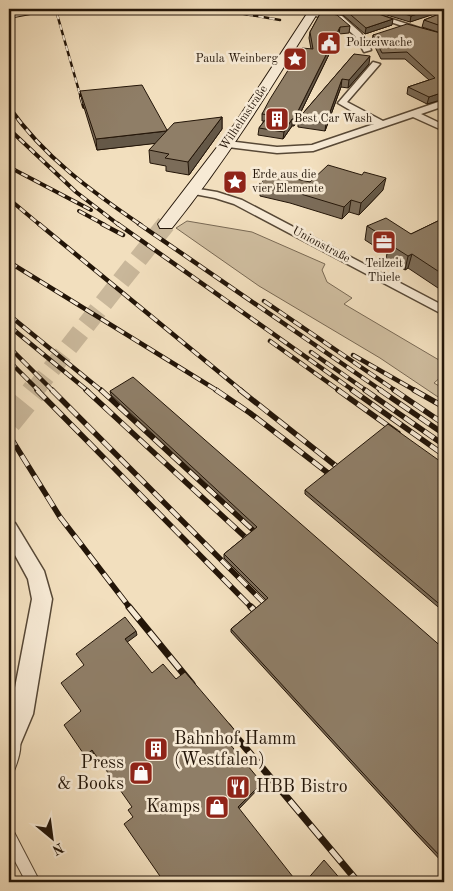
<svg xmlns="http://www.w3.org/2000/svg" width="453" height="891" font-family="'Old Standard TT',serif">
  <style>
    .green { fill: #cfbd9f; stroke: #796954 }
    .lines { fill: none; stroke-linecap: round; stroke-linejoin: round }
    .secondary-tunnel-far1 { stroke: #c9b79a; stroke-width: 19; stroke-dasharray: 19 9; stroke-linecap: butt }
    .secondary-tunnel { stroke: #c9b79a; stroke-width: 25; stroke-dasharray: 25 12; stroke-linecap: butt }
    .lane-casing { stroke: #574836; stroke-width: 2 }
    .street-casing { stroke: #574836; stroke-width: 3 }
    .secondary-casing { stroke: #231508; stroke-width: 2 }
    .lane { fill: #f7ead5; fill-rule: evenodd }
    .street { fill: #f7ead5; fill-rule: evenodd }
    .secondary { fill: #f7ead5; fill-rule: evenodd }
    .rail-far4-casing { stroke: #231508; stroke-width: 2.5 }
    .rail-far3-casing { stroke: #231508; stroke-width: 4 }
    .rail-far2-casing { stroke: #231508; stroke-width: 4.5 }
    .rail-far1-casing { stroke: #231508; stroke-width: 5.5 }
    .rail-casing { stroke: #231508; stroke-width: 7 }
    .rail-far4 { stroke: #f7ead5; stroke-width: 2; stroke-dasharray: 5.5; stroke-linecap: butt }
    .rail-far3 { stroke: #f7ead5; stroke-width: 2.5; stroke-dasharray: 7; stroke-linecap: butt }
    .rail-far2 { stroke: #f7ead5; stroke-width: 3; stroke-dasharray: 9; stroke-linecap: butt }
    .rail-far1 { stroke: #f7ead5; stroke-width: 4; stroke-dasharray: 12; stroke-linecap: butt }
    .rail { stroke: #f7ead5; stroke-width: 5; stroke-dasharray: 16; stroke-linecap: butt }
    .wall { fill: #7b6c59; stroke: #231508 }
    .shaded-wall { fill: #645848; stroke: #231508 }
    .building { fill: #8f7e67; stroke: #231508 }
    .labels { text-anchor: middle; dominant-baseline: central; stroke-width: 5; stroke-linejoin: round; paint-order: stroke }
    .far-poi-label { font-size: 12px; fill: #231508; stroke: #f7ead5; text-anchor: start }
    .far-street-label { font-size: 12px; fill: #231508; stroke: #f7ead5 }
    .near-poi-label { font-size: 18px; fill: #231508; stroke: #f7ead5; text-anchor: start }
  </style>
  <rect width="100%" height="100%" fill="#f2dfbe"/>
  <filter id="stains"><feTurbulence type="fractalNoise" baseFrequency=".004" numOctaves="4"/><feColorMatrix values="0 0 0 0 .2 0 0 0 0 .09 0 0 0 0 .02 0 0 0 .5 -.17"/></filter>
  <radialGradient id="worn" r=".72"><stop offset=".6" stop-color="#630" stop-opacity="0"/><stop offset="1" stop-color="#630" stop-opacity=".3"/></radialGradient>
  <!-- green -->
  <path class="green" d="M187,221L252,232L325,264L322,270L327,282L352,298L344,304L444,363V374L434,383L444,389V401L380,358L259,286L176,228Z"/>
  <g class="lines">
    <!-- secondary-tunnel-far1 -->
    <path class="secondary-tunnel-far1" d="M34,391L166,224"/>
    <!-- secondary-tunnel -->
    <path class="secondary-tunnel" d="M9,422L35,390"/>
    <!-- lane casing -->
    <g class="lane-casing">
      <path id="lane" d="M15,736L19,738C23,747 17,764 13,773L9,775V743L11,738Z
        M9,830L14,832L40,882H26L9,850Z"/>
    </g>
    <!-- street casing -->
    <g class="street-casing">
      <path id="street" d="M352,9H361L444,36V40Z
        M312,12L342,16L361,33L371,50L364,52L355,36L337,20L310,15V13Z
        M373,62L380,64L347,102L383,121L444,100V106L421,114L444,125V131L413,117L313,151L277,153L228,147L223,144L228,141L277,147L312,145L374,124L338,103Z
        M193,188L217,192L242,200L444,306V315L234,204L215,198L189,193L188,191L189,189Z
        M9,520L15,523L44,571L52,599L33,714L17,752L9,755V719L32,599L28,579L9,544Z"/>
    </g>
    <!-- secondary casing -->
    <g class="secondary-casing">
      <path id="secondary" d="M26,9H46L41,12L9,18V12Z
        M310,9H320C273,85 228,158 172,228H160L158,224L234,125Z"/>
    </g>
    <!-- lane -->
    <use href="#lane" class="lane"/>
    <!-- street -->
    <use href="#street" class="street"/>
    <!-- secondary -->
    <use href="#secondary" class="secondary"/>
    <!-- rail-far4 casing -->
    <g class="rail-far4-casing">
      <path id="rail-far4" d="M215,9L280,20
        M57,14L81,98"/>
    </g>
    <!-- rail-far3 casing -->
    <g class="rail-far3-casing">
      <path id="rail-far3" d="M81,97L84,107
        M9,107C44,157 91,191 141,225
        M9,129L76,192L119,225
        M9,167L91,210
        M9,199L40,225
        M79,211L105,225"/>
    </g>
    <!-- rail-far2 casing -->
    <g class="rail-far2-casing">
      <path id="rail-far2" d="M39,224L242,391
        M102,224L123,235
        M118,224L354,391
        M139,224L382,391
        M9,262L218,391
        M264,301L396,391
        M9,315L102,391
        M9,326L88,391
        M270,341L340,391
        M9,347L53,391
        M311,352L367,391
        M353,355L416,391
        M9,361L39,391"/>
    </g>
    <!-- rail-far1 casing -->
    <g class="rail-far1-casing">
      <path id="rail-far1" d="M37,390L252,608
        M52,390L269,608
        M86,390L256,547
        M101,390L264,540
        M216,390L250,413L337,480
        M240,390L346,474
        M338,390L398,433
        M352,390L444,455
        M365,390L444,445
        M380,390L444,434
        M394,390L444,424
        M414,390L444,407
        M9,435L60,517L130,608"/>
    </g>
    <!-- rail casing -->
    <g class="rail-casing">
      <path id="rail" d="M129,607L192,684
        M251,607L263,619
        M268,607L272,611
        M228,727L358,882"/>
    </g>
    <!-- rail-far4 -->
    <use href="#rail-far4" class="rail-far4"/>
    <!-- rail-far3 -->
    <use href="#rail-far3" class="rail-far3"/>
    <!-- rail-far2 -->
    <use href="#rail-far2" class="rail-far2"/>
    <!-- rail-far1 -->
    <use href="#rail-far1" class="rail-far1"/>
    <!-- rail -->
    <use href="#rail" class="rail"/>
  </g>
  <!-- wall -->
  <path class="wall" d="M323,9H364L392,25L365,34L343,15L324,12L325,9Z
    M367,9H444L410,22Z
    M321,12L350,26L349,33L339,34L294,126H292L283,139L258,135L259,128L264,121H262V114L311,49L309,38L310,32Z
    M444,12V34L422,27L424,20Z
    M444,34V99L427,104L407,94L408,87L429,80L405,59H381L372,41L373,35Z
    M354,54L369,64L348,88L341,87L325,131L298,127V119Z
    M80,91L167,130L222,117V129L189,175L166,171V166L150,163L149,150L156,143L97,150L82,101Z
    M444,101V111L440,109L442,102Z
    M310,182L383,190L359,215L349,212L342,219L290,203L260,196V185Z
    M444,218V292L408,268L405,270L386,258L387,254L365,240L367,226L411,234Z
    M110,391L444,649V864L415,833L231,632V629L266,600L224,558V554L255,529L111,395Z
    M444,464V612L305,494V490Z"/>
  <!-- shaded-wall -->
  <path class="shaded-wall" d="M9,9H24L9,11Z
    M104,9H125L104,11Z
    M433,9H444V11L410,22L411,16Z
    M393,19L392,25L365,34L366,28Z
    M340,27L339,34L294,126V119Z
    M370,56L369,64L348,88L349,80Z
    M342,79L341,87L325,131L326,123Z
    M444,92V99L427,104L429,97Z
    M222,117V129L189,175L188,162Z
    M292,119V126L283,139L284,132Z
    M168,131V142L97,150L96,139Z
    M386,178L383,190L359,215L361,203Z
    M351,200L349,212L342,219L344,207Z
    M412,254L408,268L405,270L408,256Z
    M9,598L14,607L9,642Z
    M136,631L137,635L126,643L125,639Z
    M238,734V737L229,746V743Z
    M92,750L94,753L87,758L85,756Z
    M262,783L261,786L238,810V807Z"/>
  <!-- building -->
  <path class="building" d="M344,9H364L393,19L366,28Z
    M388,9H433L411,16Z
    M321,12L337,15L350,26L340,27L294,119H292L284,132L259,128L269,115L262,114L270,99L302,48L313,49L310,32Z
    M444,12V27L424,20Z
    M407,24L444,34V92L429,97L408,87L435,78L407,52L382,53L373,35Z
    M354,54L370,56L349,80L342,79L326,123L298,119Z
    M142,85L167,130L166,131L96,139L80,91Z
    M222,117L188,162L165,158L169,154L149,150L174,123Z
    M328,165L362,175L364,172L386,178L361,203L351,200L344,207L291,191L260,185L268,173L310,182Z
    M386,218L411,234L444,218V275L412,254L408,256L389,244L392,242L367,226Z
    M133,377L444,649V860L417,832L231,629L268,598L224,554L257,527L110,391Z
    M388,424L444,464V608L305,490Z
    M125,617L136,631L125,639L152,673L163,664L176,679L185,672L238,734L229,743L262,783L238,807L297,882H164L124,824L133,817L128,810L132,807L92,750L85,756L64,725L81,711L61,683L84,665L76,654Z
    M324,860L343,882H305Z"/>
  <!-- icons -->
  <defs>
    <g id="civic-square" transform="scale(1.25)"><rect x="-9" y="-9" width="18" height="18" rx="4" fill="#8f2418" stroke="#f7ead5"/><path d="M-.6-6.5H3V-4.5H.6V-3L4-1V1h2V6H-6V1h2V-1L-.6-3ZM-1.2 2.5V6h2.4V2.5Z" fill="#fff"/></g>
    <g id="sight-square" transform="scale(1.25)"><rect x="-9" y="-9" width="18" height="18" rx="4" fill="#8f2418" stroke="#f7ead5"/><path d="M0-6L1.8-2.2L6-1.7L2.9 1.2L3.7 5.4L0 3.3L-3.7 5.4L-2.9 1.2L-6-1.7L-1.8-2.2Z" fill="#fff"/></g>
    <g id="building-square" transform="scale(1.25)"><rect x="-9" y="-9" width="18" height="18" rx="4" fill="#8f2418" stroke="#f7ead5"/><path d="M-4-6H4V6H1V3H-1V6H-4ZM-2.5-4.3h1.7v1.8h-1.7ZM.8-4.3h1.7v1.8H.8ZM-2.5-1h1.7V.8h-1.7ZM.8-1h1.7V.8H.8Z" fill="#fff"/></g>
    <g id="office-square" transform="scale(1.25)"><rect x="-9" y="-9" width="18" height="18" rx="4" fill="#8f2418" stroke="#f7ead5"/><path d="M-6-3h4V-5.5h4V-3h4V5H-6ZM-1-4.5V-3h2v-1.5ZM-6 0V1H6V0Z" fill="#fff"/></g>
    <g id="shop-square" transform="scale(1.25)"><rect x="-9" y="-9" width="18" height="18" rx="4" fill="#8f2418" stroke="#f7ead5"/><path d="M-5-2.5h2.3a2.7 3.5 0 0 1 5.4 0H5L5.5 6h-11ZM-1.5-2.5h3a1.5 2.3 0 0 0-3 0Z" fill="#fff"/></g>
    <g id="restaurant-square" transform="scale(1.25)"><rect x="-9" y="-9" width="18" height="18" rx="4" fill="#8f2418" stroke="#f7ead5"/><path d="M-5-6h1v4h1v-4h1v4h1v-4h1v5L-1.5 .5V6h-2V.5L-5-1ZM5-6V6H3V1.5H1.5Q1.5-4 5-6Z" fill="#fff"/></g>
  </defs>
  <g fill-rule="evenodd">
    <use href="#civic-square" x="329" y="43"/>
    <use href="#sight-square" x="295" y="59"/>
    <use href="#building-square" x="277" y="119"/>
    <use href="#sight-square" x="235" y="182"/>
    <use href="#office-square" x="384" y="242"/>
    <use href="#building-square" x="156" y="749"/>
    <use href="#shop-square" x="141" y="773"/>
    <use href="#restaurant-square" x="238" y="787"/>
    <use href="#shop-square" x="217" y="807"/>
  </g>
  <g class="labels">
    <!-- far-poi labels -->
    <g class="far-poi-label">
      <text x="346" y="43">Polizeiwache</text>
      <text x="278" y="59" text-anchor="end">Paula Weinberg</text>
      <text x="294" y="119">Best Car Wash</text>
      <text x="252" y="175">Erde aus die<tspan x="252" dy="14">vier Elemente</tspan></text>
      <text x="384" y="264" text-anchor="middle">Teilzeit<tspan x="384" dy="14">Thiele</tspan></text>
    </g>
    <!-- far-street labels -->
    <g class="far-street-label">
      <text transform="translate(244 118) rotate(-56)">Wilhelmstraße</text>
      <text transform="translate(321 245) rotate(28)">Unionstraße</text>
    </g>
    <!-- near-poi labels -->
    <g class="near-poi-label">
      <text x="174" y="739">Bahnhof Hamm<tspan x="174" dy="21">(Westfalen)</tspan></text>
      <text x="124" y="763" text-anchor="end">Press<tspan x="124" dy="21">&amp; Books</tspan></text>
      <text x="256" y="787">HBB Bistro</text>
      <text x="200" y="807" text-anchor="end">Kamps</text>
    </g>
  </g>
  <!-- margin -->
  <rect width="453" height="891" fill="none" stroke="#f2dfbe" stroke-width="30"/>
  <rect x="10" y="10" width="433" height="871" fill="none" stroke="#231508" stroke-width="2.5"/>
  <rect x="15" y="15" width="423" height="861" fill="none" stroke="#231508"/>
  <!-- north arrow -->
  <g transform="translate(52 838) rotate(151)" stroke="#f7ead5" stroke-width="4" paint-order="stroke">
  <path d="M0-4L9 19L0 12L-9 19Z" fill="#231508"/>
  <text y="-8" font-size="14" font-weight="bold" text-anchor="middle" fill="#231508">N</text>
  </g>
  <rect width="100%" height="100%" filter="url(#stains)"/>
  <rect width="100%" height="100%" fill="url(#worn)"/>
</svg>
